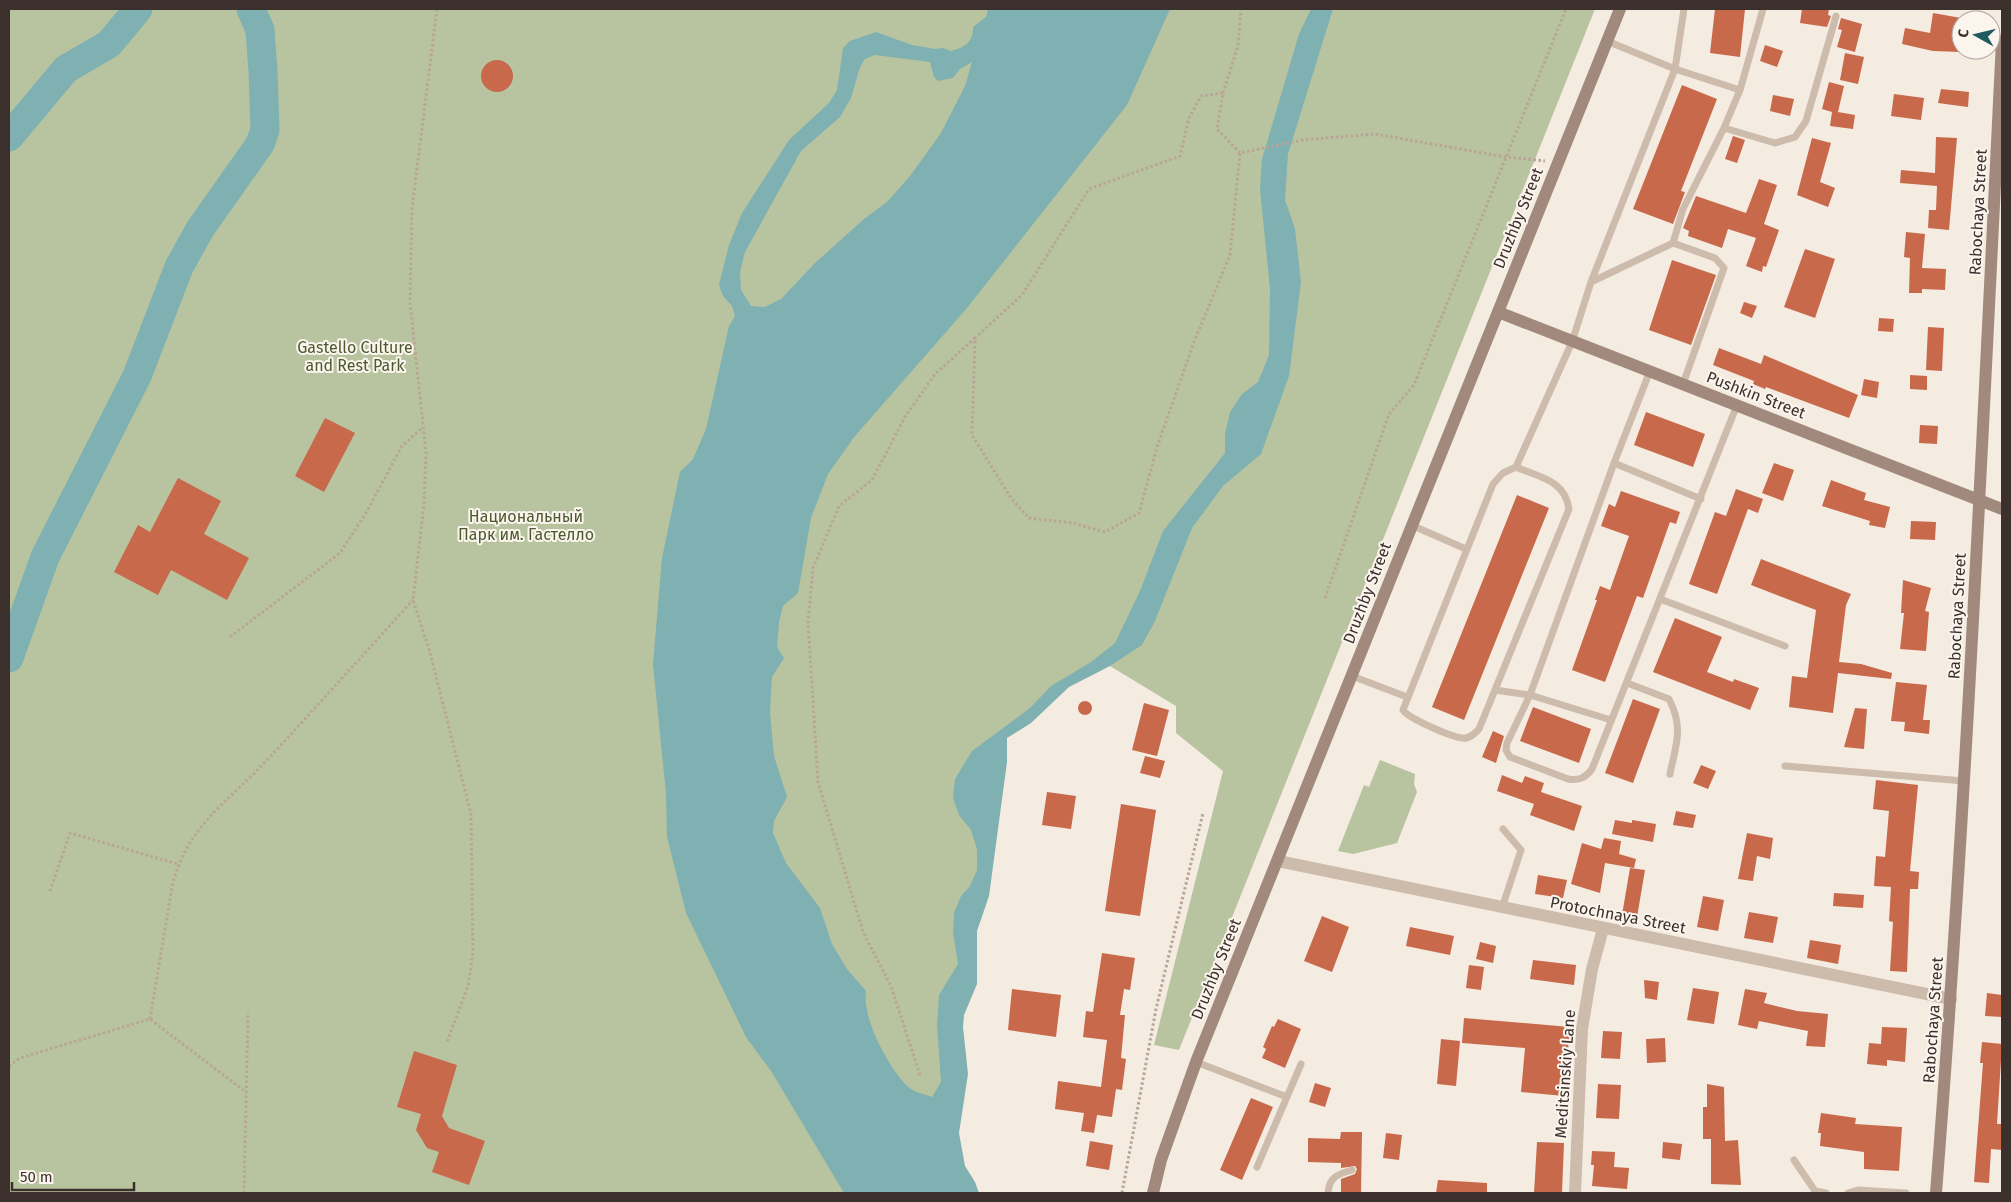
<svg xmlns="http://www.w3.org/2000/svg" width="2011" height="1202" font-family="'Fira Sans',sans-serif">
  <style>
    .green { fill: #b8c4a0 }
    .water { fill: #7fb0b2; fill-rule: evenodd }
    .lines { fill: none; stroke-linecap: round; stroke-linejoin: round }
    .river { stroke: #7fb0b2; stroke-width: 29 }
    .building { fill: #c8694b }
    .path { stroke: #b9a596; stroke-width: 3; stroke-dasharray: 2.5 2.5; stroke-linecap: butt }
    .lane { stroke: #cdbbac; stroke-width: 7 }
    .street { stroke: #cdbbac; stroke-width: 12 }
    .secondary { stroke: #a18a7d; stroke-width: 12 }
    .labels { text-anchor: middle; dominant-baseline: central; stroke-width: 4; stroke-linejoin: round; paint-order: stroke }
    .street-label { font-size: 16px; fill: #3b302b; stroke: #fbf5ee }
    .park-label { font-size: 16px; fill: #4a5a2e; stroke: #fbf5ee }
  </style>
  <rect width="100%" height="100%" fill="#f4ebe1"/>
  <!-- green -->
  <path class="green" d="M9,9H1595L1179,1050L1154,1045L1223,771L1176,733V706L1110,666L1120,659L1112,655L999,731L948,1139L963,1193H9Z
    M1380,760L1415,774L1414,784L1417,792L1397,843L1353,854L1338,851L1364,785L1369,787Z"/>
  <!-- water -->
  <path class="water" d="M988,9H1170L1127,105L967,308L855,436L828,474L811,518L798,593L783,606L779,622L777,647L784,658L772,677L770,712L774,756L787,797L774,821L773,833L786,863L820,908L832,944L847,969L866,991C862,1019 888,1066 907,1086C913,1092 924,1094 932,1097L941,1082L937,1025L939,995L958,964L953,932L954,913L961,896L970,886L977,870V849L971,830L959,815L953,798L955,779L972,751L1030,708L1051,686L1091,662L1115,643L1140,591L1163,531L1225,453V434L1230,412L1242,394L1258,382L1269,355L1270,289L1260,189L1262,159L1299,34L1311,9H1333L1288,154L1285,200L1295,229L1301,282L1289,376L1261,454L1223,486L1192,528L1155,621L1142,645L1110,666L1069,687L1031,723L1007,738V762L989,896L977,931V984L964,1015L963,1027L968,1074L959,1133L965,1166L975,1182L979,1193H844L771,1071L746,1037L686,913L667,837L666,794L653,664L662,558L680,472L693,459L706,429L729,326L735,316L732,306L723,296L719,285L729,245L742,213L789,140L829,103L837,90L843,48L850,41L876,32L912,45L935,49L943,48L951,51C965,47 973,43 973,27L986,17ZM875,55L930,62L934,77L938,81L953,78L960,69L972,62L965,86L941,133L910,176L887,202L864,219L814,264L781,299L765,307L751,306L741,290L740,272L745,252L801,151L840,117L851,98L860,67L865,59Z"/>
  <g class="lines">
    <!-- river -->
    <path class="river" d="M9,137L66,69L109,44L138,9
      M9,658L45,557L137,376L179,267L200,229L260,144L265,130L263,71L260,30L251,9"/>
  </g>
  <!-- building -->
  <path class="building" d="M1715,9H1745L1740,57L1710,53Z
    M1802,9H1829L1828,15L1831,16L1827,27L1800,23Z
    M1933,13L1961,18V52L1933,51L1902,44L1905,28L1930,33Z
    M1841,18L1862,24L1855,52L1837,47L1842,30L1838,29Z
    M1765,45L1783,51L1777,67L1760,61Z
    M1845,53L1864,57L1858,84L1840,80Z
    M481 76a16 16 0 1 1 32 0a16 16 0 1 1-32 0Z
    M1829,82L1844,86L1838,112L1855,115L1853,129L1830,126L1832,112L1822,109Z
    M1682,85L1717,99L1681,191L1685,192L1673,224L1633,209Z
    M1941,89L1969,92L1968,107L1938,103Z
    M1894,94L1924,98L1921,120L1891,116Z
    M1773,95L1794,99L1790,116L1770,111Z
    M1733,136L1745,140L1737,163L1725,159Z
    M1936,137L1957,138L1949,230L1928,228L1929,210H1936L1937,186L1900,183L1901,170L1935,173Z
    M1812,138L1831,143L1820,182L1835,188L1828,207L1797,195Z
    M1759,179L1777,185L1764,224L1779,230L1766,267L1763,266L1762,272L1746,266L1756,238L1728,229L1722,248L1688,236L1689,231L1683,228L1696,196L1746,213Z
    M1906,232L1925,234L1922,268L1946,269L1945,290L1922,289V293H1909L1910,258L1904,257Z
    M1805,249L1835,259L1815,318L1784,307Z
    M1672,260L1716,275L1691,345L1649,330Z
    M1744,302L1757,306L1752,318L1740,313Z
    M1879,318L1894,319L1893,332L1878,331Z
    M1928,327L1944,328L1942,371L1926,370Z
    M1719,348L1761,364L1764,355L1858,395L1849,418L1766,387L1765,389L1753,384L1754,381L1713,365Z
    M1910,375L1927,376V390L1910,389Z
    M1864,379L1879,382L1877,398L1861,395Z
    M1646,412L1705,434L1693,467L1634,445Z
    M325,418L355,433L324,492L295,476Z
    M1920,425L1938,426L1937,444L1919,443Z
    M1774,463L1794,470L1783,501L1762,493Z
    M178,478L221,501L204,534L249,558L227,600L171,570L158,595L114,572L138,525L150,532Z
    M1831,480L1866,493L1864,500L1890,507L1885,528L1869,525L1870,521L1822,506Z
    M1736,489L1763,499L1758,513L1748,509L1717,594L1689,584L1715,512L1726,516Z
    M1621,491L1680,512L1676,524L1670,522L1643,598L1637,596L1605,682L1572,670L1597,600H1595L1600,586L1610,590L1629,536L1601,526L1609,504L1615,507Z
    M1517,495L1549,508L1464,720L1432,707Z
    M1911,521L1936,522L1935,540L1910,539Z
    M1761,559L1851,594L1846,605L1839,662L1861,664L1892,673L1891,679L1838,673L1833,713L1789,707L1792,676L1807,678L1816,610L1751,585Z
    M1903,580L1931,588L1925,611L1929,612L1926,651L1900,649L1904,613H1901Z
    M1675,618L1722,637L1707,672L1733,682L1734,679L1759,688L1750,710L1653,672Z
    M1896,682L1927,685L1923,720H1930L1929,734L1904,731L1905,722L1891,721Z
    M1633,699L1660,709L1633,783L1605,773Z
    M1078 708a7 7 0 1 1 14 0a7 7 0 1 1-14 0Z
    M1144,703L1169,710L1157,756L1132,750Z
    M1533,707L1591,729L1579,763L1520,741Z
    M1855,708L1867,709L1864,749L1844,747Z
    M1493,731L1504,736L1496,763L1482,757Z
    M1145,756L1165,761L1160,778L1140,773Z
    M1701,765L1716,771L1708,789L1693,783Z
    M1502,775L1522,783L1525,776L1544,783L1541,792L1582,806L1574,831L1530,815L1534,804L1497,791Z
    M1876,780L1918,785L1910,871L1919,872L1918,889H1910L1907,972L1890,971L1893,922L1889,921L1891,887L1874,886L1876,856L1885,857L1889,811L1873,809Z
    M1047,792L1076,796L1071,829L1042,825Z
    M1121,804L1156,810L1140,916L1105,911Z
    M1676,811L1696,815L1693,828L1673,825Z
    M1615,820L1632,823V820L1656,824L1653,842L1612,834Z
    M1747,833L1773,838L1770,859L1757,856L1753,881L1738,879Z
    M1604,838L1621,841L1619,854L1636,859L1634,868L1605,863L1600,893L1571,884L1582,843L1601,849Z
    M1630,868L1645,870L1636,923L1621,921Z
    M1538,875L1567,880L1563,898L1535,894Z
    M1834,893L1864,895L1863,908L1833,906Z
    M1703,896L1724,900L1718,931L1697,927Z
    M1749,912L1778,917L1773,943L1744,938Z
    M1322,916L1349,927L1332,972L1304,961Z
    M1410,927L1454,936L1450,955L1406,946Z
    M1810,940L1841,945L1838,964L1807,958Z
    M1480,942L1496,946L1493,963L1476,959Z
    M1102,953L1135,958L1130,990L1124,989L1120,1015H1125L1121,1058L1126,1059L1122,1090L1116,1089L1112,1117L1097,1115L1094,1133L1081,1131L1084,1113L1055,1109L1058,1081L1101,1087L1107,1040L1083,1037L1086,1011L1093,1012Z
    M1533,960L1576,965L1574,985L1530,979Z
    M1469,965L1484,967L1481,990L1466,988Z
    M1644,980L1659,982L1657,1000L1645,998Z
    M1693,988L1719,992L1714,1024L1687,1020Z
    M1012,989L1061,995L1056,1037L1008,1030Z
    M1745,989L1767,993L1764,1003L1797,1011L1828,1014L1825,1047L1806,1046L1808,1031L1759,1021L1757,1029L1738,1025Z
    M1987,993L2002,995V1017L1985,1016Z
    M1464,1018L1570,1027L1564,1096L1521,1092L1525,1048L1462,1043Z
    M1278,1019L1301,1029L1285,1068L1262,1058L1266,1049L1263,1047L1272,1026L1274,1027Z
    M1882,1027L1907,1028L1905,1062L1887,1060V1066L1867,1064L1869,1043L1881,1044Z
    M1603,1031L1622,1032L1620,1059L1601,1058Z
    M1665,1038L1666,1062L1647,1063L1646,1039Z
    M1441,1039L1460,1041L1456,1086L1437,1084Z
    M1982,1042L2002,1044L1997,1124H2002V1150L1991,1149L1989,1183L1974,1182L1983,1063H1980Z
    M414,1051L457,1065L442,1116L449,1128L485,1141L469,1185L432,1172L439,1152L427,1148L416,1130L421,1114L397,1107Z
    M1315,1083L1331,1088L1325,1107L1309,1102Z
    M1598,1084L1621,1085L1619,1119L1596,1118Z
    M1707,1084L1724,1087L1725,1141L1738,1140L1741,1185L1711,1184V1139H1703V1107H1707Z
    M1251,1098L1273,1107L1242,1180L1220,1170Z
    M1821,1113L1856,1118L1855,1124L1902,1127L1899,1171L1864,1169V1152L1820,1146L1821,1133H1818Z
    M1341,1132H1362L1361,1193H1341V1179L1355,1174L1357,1169L1355,1166L1341,1168V1163L1308,1162V1138L1340,1139Z
    M1386,1133L1402,1135L1399,1160L1383,1158Z
    M1090,1141L1113,1145L1109,1170L1086,1166Z
    M1537,1142L1564,1143L1562,1193H1534Z
    M1663,1142L1682,1144L1680,1160L1662,1158Z
    M1592,1151L1615,1152L1614,1167L1629,1168L1627,1189L1592,1186L1594,1165H1591Z
    M1438,1180L1487,1183V1193H1436Z"/>
  <g class="lines">
    <!-- path -->
    <path class="path" d="M437,9L412,208L410,302L426,453L424,504L413,600L429,649L471,814L473,953L468,986L447,1042
      M1223,93L1238,46L1241,9
      M1240,153L1217,129L1223,93L1201,96L1189,118L1180,156L1089,189L1022,295L975,338L972,435L1011,498L1029,518L1072,523L1105,532L1139,513L1158,444L1194,342L1230,255L1240,153L1303,140L1375,134L1506,157L1545,161
      M1325,598L1389,414L1414,385L1566,9
      M230,637L340,553L366,513L402,446L423,427
      M50,891L70,833L178,864
      M150,1019L172,887C187,824 228,803 269,758C317,706 365,653 413,600
      M9,1066L20,1058L150,1019L247,1093
      M920,1075L891,986L863,932L818,782L808,621L813,568L839,506L872,480L905,417L935,374L975,338
      M244,1193L248,1012
      M1122,1193L1156,1009L1203,813"/>
    <!-- lane -->
    <path class="lane" d="M1607,41L1675,69L1740,90L1724,128L1775,143L1795,137L1806,121L1836,16
      M1740,90L1763,9
      M1591,282L1673,243
      M1683,384L1724,268L1715,258L1673,243L1683,209L1724,128
      M1614,463L1650,371
      M1516,467C1539,477 1565,480 1569,509L1479,729C1475,733 1472,737 1466,738C1457,740 1407,718 1403,710L1493,484L1503,473Z
      M1516,467L1572,342L1591,282L1675,69L1684,9
      M1701,499L1614,463L1530,695L1507,743L1506,750L1510,757L1568,779C1579,781 1585,778 1592,769L1737,405
      M1411,525L1466,549
      M1660,599L1785,646
      M1352,676L1407,697
      M1627,683L1669,699C1684,728 1676,744 1670,774
      M1495,690L1530,695L1611,720
      M1785,766L1964,781
      M1502,908L1521,850L1503,829
      M1196,1062L1287,1097
      M1794,1160L1815,1191L1826,1193
      M1257,1167L1301,1064
      M1328,1193C1329,1177 1338,1174 1352,1170
      M1848,1193L1858,1190L1906,1193"/>
    <!-- street -->
    <path class="street" d="M1278,861L1951,999
      M1575,1193L1582,1029L1592,969L1603,929"/>
    <!-- secondary -->
    <path class="secondary" d="M1498,312L2002,509
      M1153,1193L1161,1160L1196,1062L1620,9
      M1936,1193C1966,810 1983,425 2002,41"/>
  </g>
  <g class="labels">
    <!-- street labels -->
    <g class="street-label">
      <text transform="translate(1978 212) rotate(-87)">Rabochaya Street</text>
      <text transform="translate(1518 218) rotate(-68)">Druzhby Street</text>
      <text transform="translate(1756 395) rotate(21)">Pushkin Street</text>
      <text transform="translate(1367 593) rotate(-69)">Druzhby Street</text>
      <text transform="translate(1957 616) rotate(-87)">Rabochaya Street</text>
      <text transform="translate(1618 915) rotate(11)">Protochnaya Street</text>
      <text transform="translate(1216 969) rotate(-68)">Druzhby Street</text>
      <text transform="translate(1933 1020) rotate(-86)">Rabochaya Street</text>
      <text transform="translate(1565 1074) rotate(-86)">Meditsinskiy Lane</text>
    </g>
    <!-- park labels -->
    <g class="park-label">
      <text x="355" y="347">Gastello Culture<tspan x="355" dy="18">and Rest Park</tspan></text>
      <text x="526" y="516">Национальный<tspan x="526" dy="18">Парк им. Гастелло</tspan></text>
    </g>
  </g>
  <!-- border -->
  <rect width="2011" height="1202" fill="none" stroke="#3b302b" stroke-width="20"/>
  <!-- north arrow -->
  <g transform="translate(1976 35) rotate(278)"><circle r="24" fill="#fbf5ee" stroke="#aea6a0"/>
  <path d="M0-4L9 19L0 12L-9 19Z" fill="#1f5a5e"/>
  <text y="-8" font-size="14" font-weight="bold" text-anchor="middle" fill="#3b302b">С</text>
  </g>
  <!-- scale -->
  <path d="M12 1182v8h122v-8" fill="none" stroke="#3b302b" stroke-width="2.5"/>
  <text x="20" y="1182" font-size="15" fill="#3b302b" stroke="#fbf5ee" stroke-width="4" paint-order="stroke">50 m</text>
</svg>
